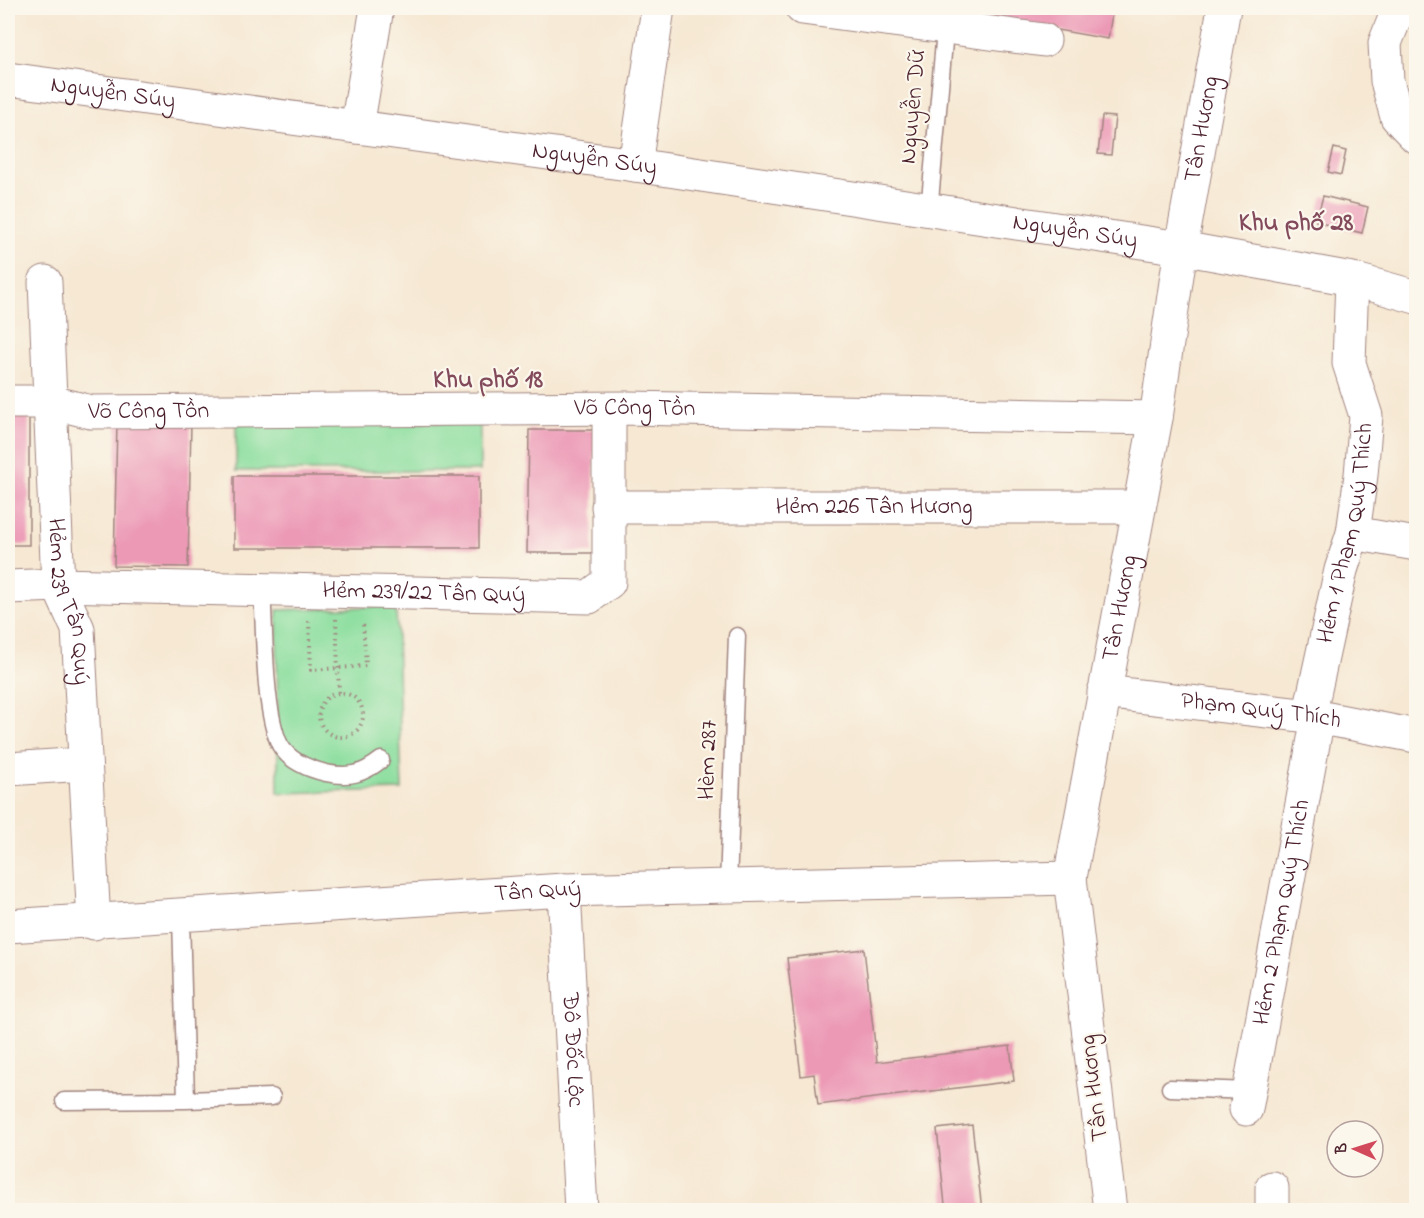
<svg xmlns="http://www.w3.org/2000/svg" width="1424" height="1218" font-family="'Indie Flower',sans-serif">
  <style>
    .green { fill: #8cde9f; stroke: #6b7e65; stroke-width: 1.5 }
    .building { fill: #ec99b6 }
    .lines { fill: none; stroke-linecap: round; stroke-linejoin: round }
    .lane-casing { stroke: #a0847f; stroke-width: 19 }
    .street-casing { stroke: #a0847f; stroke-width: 35 }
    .secondary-casing { stroke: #a0847f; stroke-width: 35 }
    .path { stroke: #a0847f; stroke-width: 4; stroke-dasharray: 1.5 4.5; stroke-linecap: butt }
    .lane { stroke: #fff; stroke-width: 16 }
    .street { stroke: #fff; stroke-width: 33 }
    .secondary { stroke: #fff; stroke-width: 33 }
    .labels { text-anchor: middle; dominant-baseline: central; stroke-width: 4.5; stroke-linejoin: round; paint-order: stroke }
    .street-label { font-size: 24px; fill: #4a1f2b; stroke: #fbf7ec }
    .neighbourhood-label { font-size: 26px; font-weight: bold; fill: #834a5c; stroke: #fbf7ec }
  </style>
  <rect width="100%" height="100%" fill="#fbf7ec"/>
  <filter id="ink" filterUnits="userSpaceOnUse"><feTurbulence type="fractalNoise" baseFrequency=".0167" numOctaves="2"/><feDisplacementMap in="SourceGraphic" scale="12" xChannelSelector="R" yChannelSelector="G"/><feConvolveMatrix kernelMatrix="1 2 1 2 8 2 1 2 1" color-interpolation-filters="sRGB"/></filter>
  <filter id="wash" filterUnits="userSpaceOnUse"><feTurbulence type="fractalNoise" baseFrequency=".008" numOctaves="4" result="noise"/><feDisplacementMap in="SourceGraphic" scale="24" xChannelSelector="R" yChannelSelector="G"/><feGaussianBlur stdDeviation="1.35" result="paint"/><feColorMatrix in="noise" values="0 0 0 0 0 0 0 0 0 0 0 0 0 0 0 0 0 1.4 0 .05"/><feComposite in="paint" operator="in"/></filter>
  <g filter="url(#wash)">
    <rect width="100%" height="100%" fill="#f6e8d3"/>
    <!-- green -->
    <path class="green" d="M236,423H480V471H236Z
      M396,606L402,790L278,793L277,610Z"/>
    <g id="blocks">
      <!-- building -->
      <path class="building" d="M973,8H1113L1108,39L972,15Z
        M1102,116L1115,117L1111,155L1098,154Z
        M1334,148L1346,151L1341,175L1328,172Z
        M1323,196L1368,207L1362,233L1316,222Z
        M29,413V545H8V414Z
        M117,421L191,423L188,567L114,566Z
        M529,430H595L593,553H527Z
        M234,476H479V548H234Z
        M864,949L877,1062L1010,1046L1014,1081L818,1105L814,1074L801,1076L787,958Z
        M972,1125L982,1210H912L945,1205L937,1129Z"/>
    </g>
  </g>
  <g filter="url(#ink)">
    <use href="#blocks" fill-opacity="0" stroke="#a0847f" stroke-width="1.5"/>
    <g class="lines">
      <!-- lane casing -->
      <g class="lane-casing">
        <path id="lane" d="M929,212L947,8
          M262,589C265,630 263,710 280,745C289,761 309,769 326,773C350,778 363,774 381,760
          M728,886L737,636
          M181,917L186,1100L272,1097
          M1170,1088L1250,1091
          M64,1101L186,1100"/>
      </g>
      <!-- street casing -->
      <g class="street-casing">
        <g id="street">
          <path d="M802,8L1044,40"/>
          <path d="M1399,8L1385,43L1387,81L1397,117L1416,137"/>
          <path id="s1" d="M8,79L635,165L1181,248L1352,279L1416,297"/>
          <path d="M357,127L377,8"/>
          <path d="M635,165L658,8"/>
          <path id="s2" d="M45,282L58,585L78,629L94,923"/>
          <path id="s3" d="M8,402H51L91,412L628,408L1156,418"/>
          <path id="s4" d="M608,507H1139"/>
          <path d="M1353,533L1416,544"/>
          <path id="s5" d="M8,587L58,585L589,597L609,582V409"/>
          <path id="s6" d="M1104,692L1318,717L1416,736"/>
          <path id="s7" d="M1309,717L1341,570L1353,533L1361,475L1366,416L1349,363L1352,279"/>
          <path d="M8,769L85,764"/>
          <path id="s8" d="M564,890L581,1210"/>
          <path id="s9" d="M1246,1109L1318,717"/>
          <path d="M1272,1188V1210"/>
        </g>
      </g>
      <!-- secondary casing -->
      <g class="secondary-casing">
        <g id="secondary">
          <path id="s10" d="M8,926L564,890L1070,878"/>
          <path id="s11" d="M1110,1210L1070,878L1156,418L1181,248L1224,8"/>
        </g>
      </g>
      <!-- path -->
      <path class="path" d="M336,619L339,693
        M309,621L311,670L366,666L363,622
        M319 715a22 22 0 1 1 44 0a22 22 0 1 1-44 0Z"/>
      <!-- lane -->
      <use href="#lane" class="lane"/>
      <!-- street -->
      <use href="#street" class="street"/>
      <!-- secondary -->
      <use href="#secondary" class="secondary"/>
    </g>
  </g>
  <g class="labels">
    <!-- street labels -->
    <g class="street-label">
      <text stroke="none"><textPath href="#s1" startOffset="106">Nguyễn Súy</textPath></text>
      <text transform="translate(914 107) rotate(-85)">Nguyễn Dữ</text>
      <text stroke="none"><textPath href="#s11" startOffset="1095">Tân Hương</textPath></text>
      <text stroke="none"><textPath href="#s1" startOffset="592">Nguyễn Súy</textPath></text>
      <text stroke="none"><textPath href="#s1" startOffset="1078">Nguyễn Súy</textPath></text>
      <text stroke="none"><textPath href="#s3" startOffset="628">Võ Công Tồn</textPath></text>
      <text stroke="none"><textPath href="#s3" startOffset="142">Võ Công Tồn</textPath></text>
      <text stroke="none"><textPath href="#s4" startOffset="266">Hẻm 226 Tân Hương</textPath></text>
      <text stroke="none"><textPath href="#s7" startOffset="188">Hẻm 1 Phạm Quý Thích</textPath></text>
      <text stroke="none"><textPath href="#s5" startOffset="416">Hẻm 239/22 Tân Quý</textPath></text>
      <text stroke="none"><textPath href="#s2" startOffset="322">Hẻm 239 Tân Quý</textPath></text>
      <text stroke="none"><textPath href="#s11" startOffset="609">Tân Hương</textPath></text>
      <text stroke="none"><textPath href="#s6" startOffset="158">Phạm Quý Thích</textPath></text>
      <text transform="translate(709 760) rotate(-88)">Hèm 287</text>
      <text stroke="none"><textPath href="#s10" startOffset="531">Tân Quý</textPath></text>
      <text stroke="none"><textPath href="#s9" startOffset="200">Hẻm 2 Phạm Quý Thích</textPath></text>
      <text stroke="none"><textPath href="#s8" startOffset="160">Đô Đốc Lộc</textPath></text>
      <text transform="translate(1095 1088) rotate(-97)">Tân Hương</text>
    </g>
    <!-- neighbourhood labels -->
    <g class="neighbourhood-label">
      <text x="1296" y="224">Khu phố 28</text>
      <text x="488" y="381">Khu phố 18</text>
    </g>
  </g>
  <!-- margin -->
  <rect width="1424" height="1218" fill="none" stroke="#fbf7ec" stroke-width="30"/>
  <!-- north arrow -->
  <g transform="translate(1355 1149) rotate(273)"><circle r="28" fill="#fbf7ec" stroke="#b4a19f" stroke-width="1.5"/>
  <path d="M0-4.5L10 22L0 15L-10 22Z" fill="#d1495b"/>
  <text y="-9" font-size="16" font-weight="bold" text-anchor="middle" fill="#4a1f2b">B</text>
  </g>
</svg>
